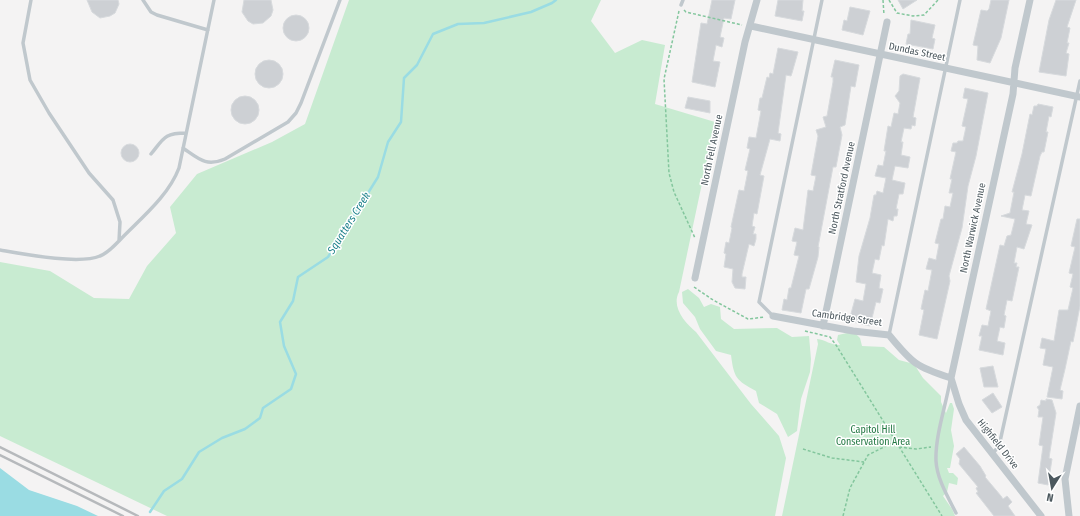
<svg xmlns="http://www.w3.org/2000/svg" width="1080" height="516" font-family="'Fira Sans Condensed',sans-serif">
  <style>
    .green { fill: #c8ebd1 }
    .water { fill: #9adce3 }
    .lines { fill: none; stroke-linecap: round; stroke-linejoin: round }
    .stream { stroke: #9adce3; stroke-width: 2.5 }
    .building { fill: #cdd0d4; stroke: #d7dadd }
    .path { stroke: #83c69d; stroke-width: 1.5; stroke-dasharray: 3 2; stroke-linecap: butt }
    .service { stroke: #c0c8cd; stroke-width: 3.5 }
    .minor { stroke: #c0c8cd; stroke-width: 7 }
    .rail { stroke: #b6b9bc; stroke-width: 2.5 }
    .labels { text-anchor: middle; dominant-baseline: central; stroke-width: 3; stroke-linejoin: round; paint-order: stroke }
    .street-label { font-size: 10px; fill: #4c585e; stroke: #fff }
    .park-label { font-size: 10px; fill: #247944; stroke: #fff }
    .water-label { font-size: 11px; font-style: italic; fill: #1c808a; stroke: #fff }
  </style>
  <rect width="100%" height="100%" fill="#f4f3f3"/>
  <!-- green -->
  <path class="green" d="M349,0H601L591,21L615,53L642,40L665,45L655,104L715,122L679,292C671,307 685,323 696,332L751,404L779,436L786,458L775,516H167L0,436V262L50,271L94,298L129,299L147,266L176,233L170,207L197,174L272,142L305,124Z
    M688,289L699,298L704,307L711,304L720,307L721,319L734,329L777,328L792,337L809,336L811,359L810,372L801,399L797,431L788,437L777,414L759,403L756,391C736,380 734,378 731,355L716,351L700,329L695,317L683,303L682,292Z
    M847,333H855L860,338L862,346L884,347L899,360L914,364L923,378L941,396V402L946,413L950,403H952L954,409L951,430L954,446L950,468H947L949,473H953L958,478L957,485L949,483L947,492L943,496L952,509L955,516H782L818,344L817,339C826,340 830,345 840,345L837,340L838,335Z"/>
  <!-- water -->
  <path class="water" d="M0,468L29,490L77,506L98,516H0Z"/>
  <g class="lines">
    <!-- stream -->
    <path class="stream" d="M150,512L164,491L182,479L199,452L222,438L245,429L260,418L263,408L291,389L296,374L284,346L280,322L293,301L298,277L328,257L378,177L388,142L401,122L404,78L417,65L433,34L458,24L484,23L531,12L552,3L556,0"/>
  </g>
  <!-- building -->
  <path class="building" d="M87,0H118L119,4L115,13L110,16L100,18L92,12Z
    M244,0H271L273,10L271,16L263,23L253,24L248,21L242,12Z
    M712,0H735L731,19L724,18L720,37L724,38L722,47L716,45L713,61L720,62L715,87L692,82L701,23L707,24Z
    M778,0H803L802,11H804L802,21L775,16Z
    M898,0H917L903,9Z
    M991,0H1009L1001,38L990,63L977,60L978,46L973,45L981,10L987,11L989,9Z
    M1056,0H1076L1067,27L1070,28L1067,43H1069L1066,53L1069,54L1066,76L1039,72L1049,20Z
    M850,7L870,11L863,35L842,30L844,20L847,21Z
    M283 28a13 13 0 1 1 26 0a13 13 0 1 1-26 0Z
    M911,20L935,25L932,38L935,39L933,49L906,44L908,34H910Z
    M778,48L798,52L792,73L791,76L786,75L778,133L781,134L780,141L770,139L760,175L764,176L757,214L754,213L752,226L755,227L753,234H756V239L754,246L749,244L742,274V277H746L745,289L735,288L732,282L733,269L724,267L726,254L724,253L726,242L729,243L732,228L731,227L739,190L744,191L748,171L745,170L750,149L747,148L749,137L756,138L761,111L758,110L760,98H762L767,77L769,78L770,73L773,74Z
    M255 74a14 14 0 1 1 28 0a14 14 0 1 1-28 0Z
    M835,60L859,65L855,87L851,86L845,125L840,127L842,135L836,167H833L818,247H819L818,257L809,289H806L801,313L782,310L784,299L787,300L789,288H791L799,256L794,255L797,242L792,241L795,228L803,230L808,190L813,191L816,176L811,175L818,136L816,130L826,127L823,117L827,116L833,82V77H831Z
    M903,74L920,78L913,117L916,118L915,126L912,125L911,129L904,128L901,142H903L901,155L910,157L908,168L895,166L892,180L905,183L903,194H899L896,209H898L897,216H894L893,221L888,219L884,246L882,245L879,260L875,259L872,273L881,275L879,288L883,289L880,303L876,302L870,326L849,321L855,299L863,301L866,284L856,282L859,256L870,218L874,195H876L877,191L883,193L886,178L875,176L878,165L883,166L886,151H884L888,126L891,127L894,113L898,114L900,103L895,96L899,91L900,76Z
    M965,88L988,93L976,156L968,186L962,228L949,276L950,281L937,339L919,335L924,310L921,309L925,290L928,291L932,270L926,269L929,258L936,260L939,244L935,243L941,219H943L945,206L950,207L953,193H949L952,179H950L956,152L951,151L953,143H957L958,141H963L966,127L962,126L968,99L963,98Z
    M231 110a14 14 0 1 1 28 0a14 14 0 1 1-28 0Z
    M688,97L710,101V113L685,108Z
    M1038,104L1053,107L1051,117L1049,116L1046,132H1048L1044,152H1042L1040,156L1031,196L1025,195L1022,210L1029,211L1026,224L1032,225L1024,249L1017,247L1014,263H1017L1016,267H1019L1012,301L1007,300L1004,315L1006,316L1004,328L1000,327L997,341L1005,343L1003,355L979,350L982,336H979L982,325L988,326L991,311L986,309L1000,245L1004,246L1007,236L1011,235L1015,219L1001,216L1010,213L1014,192H1012L1022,154L1030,114L1032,115L1034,106H1037Z
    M121 153a9 9 0 1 1 18 0a9 9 0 1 1-18 0Z
    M1077,219H1080V306L1073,342L1071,341L1065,369L1060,390L1063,391L1062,399L1047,397L1053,367L1043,365L1046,349L1040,348L1042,338L1054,341L1059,310H1068L1073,288L1070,287L1073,274L1069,273L1075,247L1071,246Z
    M993,366L998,387H984L980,368Z
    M993,393L1002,407L992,413L982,400Z
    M1046,399L1052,400L1056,413L1049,458L1052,459L1048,485L1038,483L1043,446L1039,445L1043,417H1038L1039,410L1037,407L1040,405L1041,400L1046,401Z
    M964,447L980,466L986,476L985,477L1001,496L1003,499L1007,496L1012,502L1008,506L1015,516H994L976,493L978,492L976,488L978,487L959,464L960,459L956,454Z"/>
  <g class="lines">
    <!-- path -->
    <path class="path" d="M883,0L884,15
      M889,0L897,13L913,16L924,15L938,0
      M684,10L686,12L742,25
      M679,11L664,79L669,173L674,192L695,238
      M694,287L713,300L748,319L765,317
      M805,331L830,337L836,345L942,516
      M899,447L916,449L931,447
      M803,449L832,458L864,462
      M843,516L850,488L868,455L896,441"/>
    <!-- service -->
    <path class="service" d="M143,0L151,12L157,15L208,30
      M681,5L683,0
      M183,148C199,159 206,167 225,159L288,122L296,113L301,103L340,0
      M151,154C164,138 164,133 186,133
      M119,241C140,219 168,197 179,168L214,0
      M0,250C23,254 79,265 100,256C108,253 113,247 119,241L120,222L113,200L89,173L49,113L30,80L23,43L31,0
      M773,316L759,302L822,0
      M889,335L960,0
      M950,381C946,405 935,436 936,461C937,479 948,497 956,513
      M993,453L999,446L1080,81"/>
    <!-- minor -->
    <path class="minor" d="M1030,0L1015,68L1013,94L951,378L959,404L966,420L1041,516
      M751,26L1080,97
      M695,278L745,42L757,0
      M773,316L853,331L889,335C912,363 916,367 951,378
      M823,326L887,22
      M1069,516L1065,479L1080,406"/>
    <!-- rail -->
    <path class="rail" d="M0,447L138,516
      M0,455L123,516"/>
  </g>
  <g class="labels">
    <!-- street labels -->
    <g class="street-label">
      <text transform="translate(917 52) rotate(12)">Dundas Street</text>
      <text transform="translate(712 150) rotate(-78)">North Fell Avenue</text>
      <text transform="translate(842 188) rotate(-78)">North Stratford Avenue</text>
      <text transform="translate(973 228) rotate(-78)">North Warwick Avenue</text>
      <text transform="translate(847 318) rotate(8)">Cambridge Street</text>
      <text transform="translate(998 444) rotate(52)">Highfield Drive</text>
    </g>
    <!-- park labels -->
    <g class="park-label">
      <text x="873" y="430">Capitol Hill<tspan x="873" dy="12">Conservation Area</tspan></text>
    </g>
    <!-- water labels -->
    <g class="water-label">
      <text transform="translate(349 223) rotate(-58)">Squatters Creek</text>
    </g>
  </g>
  <!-- north arrow -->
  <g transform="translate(1052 488) rotate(191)" stroke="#ffffff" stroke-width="3" paint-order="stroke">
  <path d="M0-3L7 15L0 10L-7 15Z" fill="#4c585e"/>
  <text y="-6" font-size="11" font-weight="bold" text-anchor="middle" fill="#4c585e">N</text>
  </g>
</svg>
